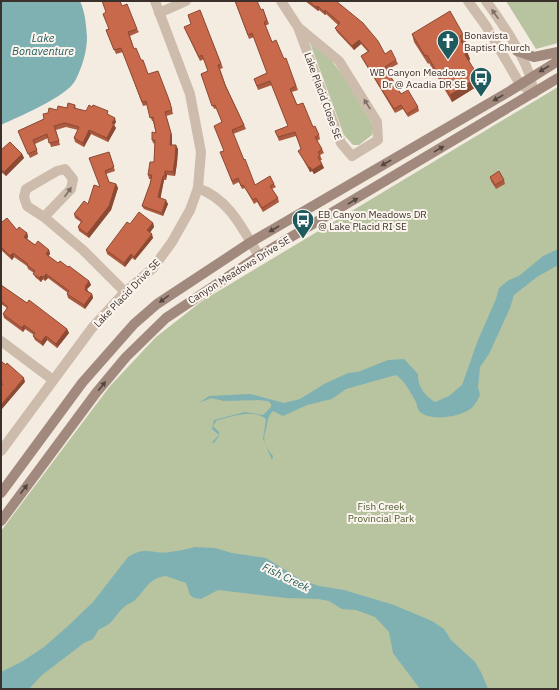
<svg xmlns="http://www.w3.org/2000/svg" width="559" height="690" font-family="'IBM Plex Sans',sans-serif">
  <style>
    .green { fill: #b8c4a0 }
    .water { fill: #7fb0b2 }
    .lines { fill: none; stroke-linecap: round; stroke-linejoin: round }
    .minor { stroke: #cdbbac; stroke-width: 10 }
    .tertiary { stroke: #cdbbac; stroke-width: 10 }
    .secondary { stroke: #a18a7d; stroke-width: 10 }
    .wall { fill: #ac5a40 }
    .shaded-wall { fill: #8c4a34 }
    .building { fill: #c8694b; stroke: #8c4a34 }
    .oneway { fill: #7d6f65 }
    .oneway2 { fill: #544640 }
    .labels { text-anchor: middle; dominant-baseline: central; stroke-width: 4; stroke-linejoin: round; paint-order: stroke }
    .poi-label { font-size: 10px; fill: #3b302b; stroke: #fbf5ee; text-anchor: start }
    .street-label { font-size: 10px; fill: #3b302b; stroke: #fbf5ee }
    .park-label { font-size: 10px; fill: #4a5a2e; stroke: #fbf5ee }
    .water-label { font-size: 11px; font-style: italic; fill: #1f5a5e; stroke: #fbf5ee }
  </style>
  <rect width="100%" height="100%" fill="#f4ebe1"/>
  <!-- green -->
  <path class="green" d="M506,1H558V43L536,49Z
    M310,43L331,60L344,77L374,127L372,135L359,145H353L344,135Z
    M558,87V689H1V531L110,386L156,337L202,301Z"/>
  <!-- water -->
  <path class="water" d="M1,1H80C85,12 86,24 87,37C87,51 82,68 75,81C66,97 18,117 1,125Z
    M558,249V265L537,277L514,295L510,308L489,354L480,367L478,387L480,395C477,401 475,406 469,410C457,417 430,422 419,411C417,408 417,405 416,402C410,392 406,382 396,375L346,389L332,399L307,405L283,416L273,411C267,417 268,422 266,429C262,441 265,446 273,456L272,460L263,439L266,419C252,408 232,417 217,420L213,426L219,432V436L214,443L212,442L219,435L212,429L214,420L245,412L263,415L271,407V404L268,401L257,400L224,401L211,398L199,403L209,396L250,394L284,403L300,399L326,383L348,373L358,372L388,360L404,359L418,374C417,386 425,396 435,402L449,396L462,385L478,340L496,299L499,288L509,280L519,276L543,256Z
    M195,547L215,548L232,553L266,558L301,580L319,586L344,590L394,605L432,621L444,629L451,640L475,662L481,672L488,689H420L393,653L389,632L375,617L356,610L342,609L329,601L319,599L286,598L218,590L201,599L194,598L190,595L186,583L166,576C148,578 146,590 135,600C132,603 127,604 124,607C114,616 114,624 99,629L93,639L84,643L42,675L29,689H1V672L23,661L44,647L68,626L93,602L128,557C146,545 153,555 170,552C178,551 187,549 195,547Z"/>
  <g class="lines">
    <!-- minor -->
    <path class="minor" d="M281,1L298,27L341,143L352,156L378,140L377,122L339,61L298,27
      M159,13L186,1
      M198,188C230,200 242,228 259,256
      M44,217L71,189L73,179L65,169L57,171L26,189L24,197L27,206L44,217L83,250L125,292
      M1,341L53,380
      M1,451L92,328L125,292L153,268L172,242L190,210L198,188L201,152L190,94L155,1"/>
    <!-- tertiary -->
    <path class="tertiary" d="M468,1L486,26L520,84L534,93
      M486,1C500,20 529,62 532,85"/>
    <!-- secondary -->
    <path class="secondary" d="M517,51L534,57L558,52
      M1,493L82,383L134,324L157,304L251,242L510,91L558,61
      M1,521L96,393L126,357L166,318L259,256L558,78"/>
  </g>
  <!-- wall -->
  <path class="wall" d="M235,1L261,10L263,9L269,24L265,26L272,42L284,59L292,75L298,90L292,92L297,105L319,135L320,139L317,141L322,149L324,153L320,155L322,160H320L324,168L314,174L312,171L310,172L300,154L298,151L301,149L296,136L279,141L275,131L288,126L272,85L258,90L254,79L267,73L254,37L249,39Z
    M305,1H338L337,2L385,54L396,60L398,64L387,70L401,94L418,107L419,111L408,117L403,109L395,113L363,60L361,56L368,52L361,44L354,50L337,32L335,28L338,25L326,14L325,15L319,10L318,11Z
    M122,6L137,29L139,32L130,36L134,49L148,74L170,101L173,114L166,116L172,136V145L178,149L177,163L175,176L167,175L166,180H164L160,198L168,204L163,216L144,209L142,206L150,184L151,179H149L148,175L154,162L155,144L153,143L152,140L156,133L153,121H152L147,105L143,106L123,52L116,54L106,30L108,29Z
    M200,10L223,68L220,69L226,86L246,129L233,134L244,160L255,185L274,184L276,187L272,189L278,198L279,202L263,212L257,202L254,204L245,188L242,189L239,182L233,185L222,156L224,151L222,122L217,108L214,109L201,74L208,71L204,59L200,61L184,27L191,24Z
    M412,34H463L466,42L464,43L465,48L470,59L469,61L481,84L452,102L429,63L428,64L414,42Z
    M75,105L76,109L86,111L110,115H109L116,122L114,125L116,128L108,142L91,134L84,147L82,146L75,142L74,138L78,130L66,127L56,130L60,145L51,147L48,138L35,144L38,154L30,158L18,131L44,119L57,110Z
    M1,150L22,154L24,158L6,176L1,172Z
    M109,152L115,171L106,174L109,182L116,184L118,188L111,210L89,238L79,231L78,227L81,222L75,218L74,214L88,204L100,187Z
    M490,177L504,180L505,184L496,189L491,181Z
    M1,220L2,222L17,230L27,233L28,237L27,239L35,245L49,250L50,254L48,256L58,263L68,267L89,281L91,285L87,289L88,291L92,294L93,298L85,309L68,298L67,294L68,293L48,278L45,281L43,279L41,282L35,277L34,273L28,269L27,266L14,257L12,260L1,250Z
    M153,223L154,227L150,232L153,238L135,260L132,258L125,267L107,254L106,250L130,224Z
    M1,285L27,303L67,329L69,333L57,348L47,340L43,346L35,340L33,336L34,335L25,329L23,332L4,318L3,314L7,308L1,304Z"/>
  <!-- shaded-wall -->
  <path class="shaded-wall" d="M318,6L319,10L318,11L316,7Z
    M325,10L326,14L325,15L324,12Z
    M359,40L361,44L354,50L352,46Z
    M462,40L465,47L463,48L461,41Z
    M467,51L470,59L468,63L465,55Z
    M479,77L481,84L452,102L450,95Z
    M166,116L172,136V149L170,145Z
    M115,118L116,122L114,125L116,128L108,142L107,138L112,123Z
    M89,130L91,134L84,147L83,143Z
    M176,145L178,149L177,163L175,176L173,172Z
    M22,154L24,158L6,176L4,172Z
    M322,164L324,168L314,174L312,170Z
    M310,167L312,171L310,172L309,168Z
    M165,171L167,175L166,180L165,176Z
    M163,176L164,180L160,201L158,197Z
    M116,184L118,188L111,210L89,238L87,234Z
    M166,200L168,204L163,216L162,213Z
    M153,223L154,227L149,234L147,230Z
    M27,233L28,237L26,241L24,237Z
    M152,234L153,238L135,260L134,257Z
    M49,250L50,254L47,258L46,254Z
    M13,253L14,257L12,260L10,256Z
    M131,254L132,258L125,267L124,263Z
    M46,274L48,278L45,281L44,277Z
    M41,276L43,279L41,282L39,278Z
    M89,281L91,285L87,289L88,292L87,294L85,287Z
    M92,294L93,298L85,309L84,305Z
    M24,325L25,329L23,332L22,328Z
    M67,329L69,333L57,348L56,344Z
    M46,336L47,340L43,346L41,342Z
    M24,378L25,382L2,409L1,405Z"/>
  <!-- building -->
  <path class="building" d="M102,1H120L122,6L127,4L137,29L128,32L134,49L136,48L141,60H143L148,74L158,71L168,97L172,110L165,112L171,133L170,145H176L175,159L173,172L165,171V176H163L158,197L166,200L162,213L142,206L150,184L152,175H148L150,162H154L155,140H152V132L156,133L153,117L150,118L146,101L142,102L121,48L114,50L106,30L109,29L103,14L106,12Z
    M235,1H257L261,10L263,9L267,21L264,22L272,42L276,40L284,59L286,58L296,86L290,89L297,105L303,103L313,127L315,126L319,135L315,137L322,149L318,152L320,156L318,157L322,164L312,170L310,167L309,168L298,151L301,149L295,132L278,137L275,131L288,126L270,81L257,86L254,79L267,73L252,33L248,35Z
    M308,1H336L363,23L378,41L385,54L391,50L396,60L385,67L401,94L408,90L418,107L407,114L401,105L394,109L361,56L369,51L359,40L352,46L335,28L340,23L325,10L324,12L318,6L316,7Z
    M200,10L221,64L218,65L225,85L244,125L232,130L244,160L245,159L255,185L270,176L274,184L270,186L278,198L262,208L256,198L253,200L243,185L241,186L238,178L232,181L220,152L224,151L214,126L222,122L215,105L212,106L201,74L208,71L202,55L199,57L184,27L191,24L188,15Z
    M450,11L463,34L460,36L462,40L461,41L467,51L465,55L479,77L450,95L427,55L425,56L412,34Z
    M68,103L75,105L74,108L86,111L89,105L92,107L93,105L108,111L107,114L115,118L112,123L114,124L107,138L89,130L83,143L81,142L74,138L79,127L65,123L54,126L59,141L49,143L47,134L33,140L37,150L28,154L18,131L44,119L43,114L48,113L49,108L57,110L58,106L67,108Z
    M10,142L22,154L4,172L1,169V150Z
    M109,152L114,167L105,171L109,182L116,184L109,206L87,234L78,227L82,221L74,214L84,201L88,204L94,185L100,187L89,158Z
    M499,171L504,180L495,185L490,177Z
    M139,212L153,223L147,230L152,234L134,257L131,254L124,263L106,250L127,222L130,224Z
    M7,218L17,230L19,227L27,233L24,237L35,245L38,241L49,250L46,254L58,263L60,261L68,267L69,266L89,281L85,287L86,288L85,290L92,294L84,305L67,294L69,291L46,274L44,277L41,276L39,278L33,274L35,271L27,265L28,264L13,253L10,256L1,247V220L2,222Z
    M1,285L27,303L29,300L67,329L56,344L46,336L41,342L33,336L35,333L24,325L22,328L3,314L8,307L1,301Z
    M1,361L6,365L7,363L24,378L1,405V387L3,384L1,383Z"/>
  <!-- one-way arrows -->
  <defs><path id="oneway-solid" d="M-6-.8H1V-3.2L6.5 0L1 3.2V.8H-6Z"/></defs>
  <g class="oneway">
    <use href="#oneway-solid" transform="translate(495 14) rotate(-125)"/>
    <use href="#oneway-solid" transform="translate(367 104) rotate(-122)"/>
    <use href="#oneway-solid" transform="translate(68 192) rotate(-54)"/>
  </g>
  <g class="oneway2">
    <use href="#oneway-solid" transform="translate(544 69) rotate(150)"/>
    <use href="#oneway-solid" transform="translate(498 98) rotate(150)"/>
    <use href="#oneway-solid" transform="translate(439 149) rotate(-31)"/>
    <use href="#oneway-solid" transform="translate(386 163) rotate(150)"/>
    <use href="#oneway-solid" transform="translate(353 201) rotate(-31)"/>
    <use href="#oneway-solid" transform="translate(274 229) rotate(150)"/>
    <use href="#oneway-solid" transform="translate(164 299) rotate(144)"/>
    <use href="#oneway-solid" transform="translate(102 386) rotate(-51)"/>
    <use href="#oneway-solid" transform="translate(24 489) rotate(-53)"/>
  </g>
  <!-- icons -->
  <defs>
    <g id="church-pin" transform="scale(1.15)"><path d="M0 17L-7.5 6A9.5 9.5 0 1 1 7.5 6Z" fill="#1f5a5e" stroke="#fbf5ee"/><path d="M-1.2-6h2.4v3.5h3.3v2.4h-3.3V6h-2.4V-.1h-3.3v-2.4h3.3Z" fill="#fff"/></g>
    <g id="bus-pin" transform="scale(1.15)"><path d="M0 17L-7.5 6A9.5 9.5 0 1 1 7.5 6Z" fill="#1f5a5e" stroke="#fbf5ee"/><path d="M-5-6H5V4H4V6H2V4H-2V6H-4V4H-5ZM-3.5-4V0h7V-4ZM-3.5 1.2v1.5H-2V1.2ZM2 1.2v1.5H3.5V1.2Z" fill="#fff"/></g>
  </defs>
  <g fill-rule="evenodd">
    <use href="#church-pin" x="448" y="41"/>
    <use href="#bus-pin" x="481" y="78"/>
    <use href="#bus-pin" x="303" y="220"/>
  </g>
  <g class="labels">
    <!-- poi labels -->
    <g class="poi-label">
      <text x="464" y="35">Bonavista<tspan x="464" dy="12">Baptist Church</tspan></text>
      <text x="466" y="72" text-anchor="end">WB Canyon Meadows<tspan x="466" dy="12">Dr @ Acadia DR SE</tspan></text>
      <text x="318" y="214">EB Canyon Meadows DR<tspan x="318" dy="12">@ Lake Placid RI SE</tspan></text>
    </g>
    <!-- street labels -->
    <g class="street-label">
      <text transform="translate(323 96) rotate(70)">Lake Placid Close SE</text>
      <text transform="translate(239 270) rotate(-32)">Canyon Meadows Drive SE</text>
      <text transform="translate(127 293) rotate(-46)">Lake Placid Drive SE</text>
    </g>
    <!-- park labels -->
    <g class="park-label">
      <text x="381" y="506">Fish Creek<tspan x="381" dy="12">Provincial Park</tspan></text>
    </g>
    <!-- water labels -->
    <g class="water-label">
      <text x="43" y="38">Lake<tspan x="43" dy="13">Bonaventure</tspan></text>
      <text transform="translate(286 577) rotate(26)">Fish Creek</text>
    </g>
  </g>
  <!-- border -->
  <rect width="559" height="690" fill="none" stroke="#3b302b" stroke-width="4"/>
</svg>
